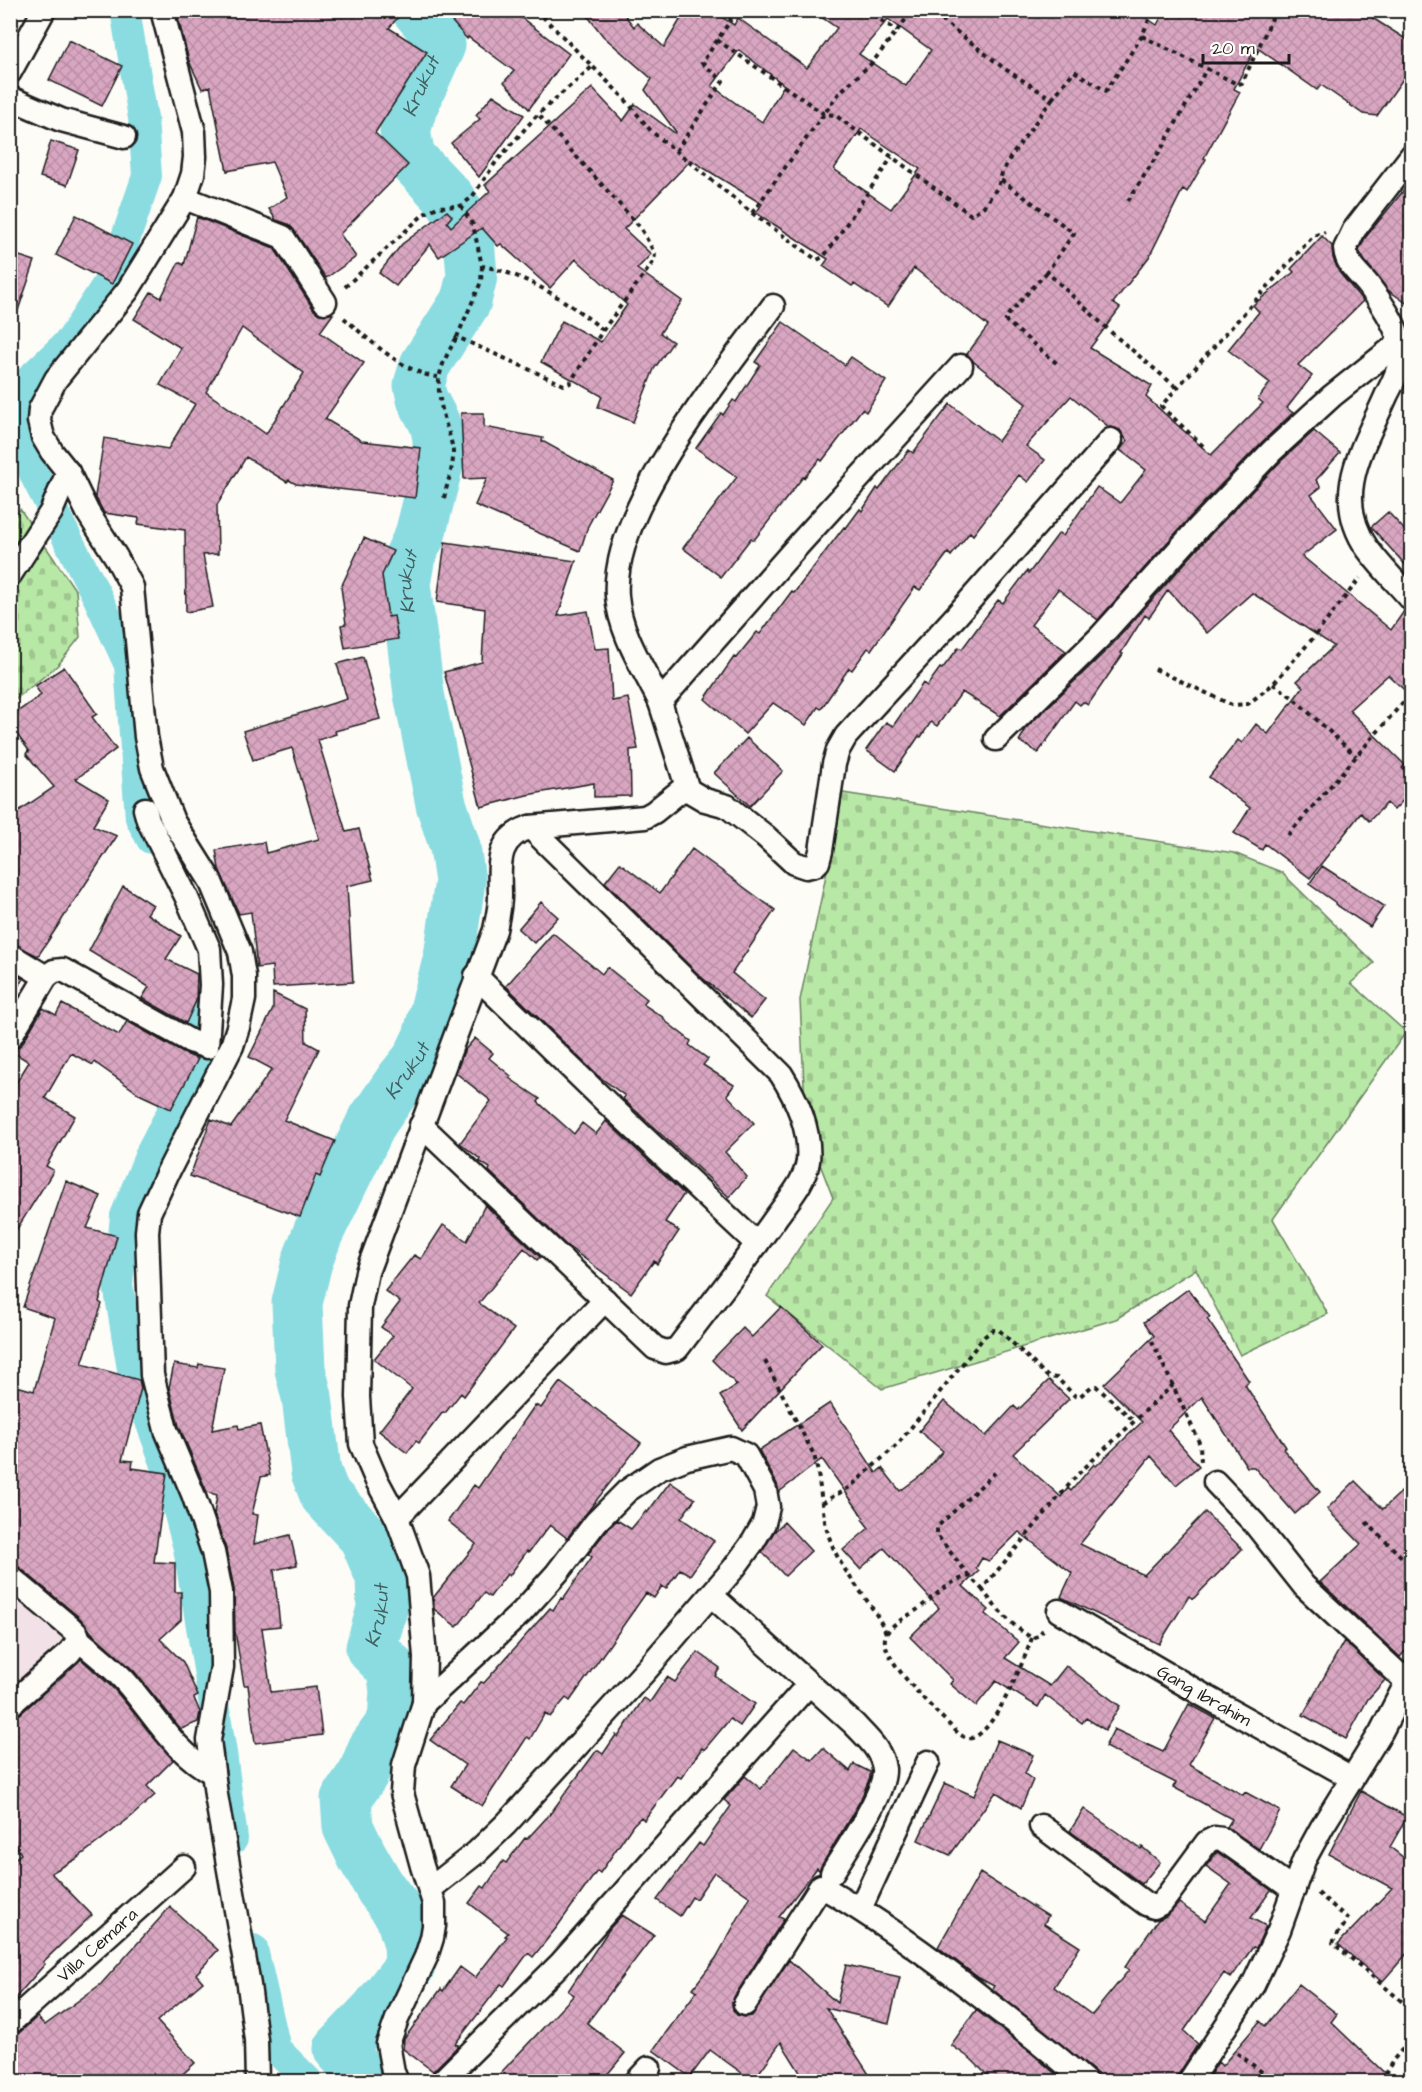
<svg xmlns="http://www.w3.org/2000/svg" width="1422" height="2092" font-family="'Architects Daughter',sans-serif">
  <style>
    .built { fill: #f2e2e7 }
    .cemetery { fill: url(#cemetery-stones); stroke: #6a8261; stroke-width: 1.5 }
    .lines { fill: none; stroke-linecap: round; stroke-linejoin: round }
    .canal { stroke: #8adce1; stroke-width: 30 }
    .river { stroke: #8adce1; stroke-width: 51 }
    .building { fill: url(#building-cross-hatch); stroke: #1c1c1c; stroke-width: 1.5; fill-rule: evenodd }
    .street-casing { stroke: #1c1c1c; stroke-width: 27 }
    .path { stroke: #1c1c1c; stroke-width: 4; stroke-dasharray: 4.5 4.5; stroke-linecap: butt }
    .street { stroke: #fdfcf7; stroke-width: 22 }
    .labels { text-anchor: middle; dominant-baseline: central; stroke-width: 6; stroke-linejoin: round; paint-order: stroke }
    .street-label { font-size: 18px; fill: #1c1c1c; stroke: #fdfcf7 }
    .water-label { font-size: 20px; font-style: italic; fill: #425f61; stroke: #fdfcf7 }
  </style>
  <defs>
    <pattern id="cemetery-stones" width="16" height="16" patternUnits="userSpaceOnUse" patternTransform="scale(1.5)"><rect width="16" height="16" fill="#b8e8a6"/><path d="M2 7V4a2 2 0 0 1 4 0v3zM10 15v-3a2 2 0 0 1 4 0v3z" fill="#9ec68e"/></pattern>
    <pattern id="building-cross-hatch" width="8" height="8" patternUnits="userSpaceOnUse" patternTransform="scale(1.5)"><rect width="8" height="8" fill="#d9a6c1"/><path d="M0 0l8 8M0 8l8-8" fill="none" stroke="#ba8ea5"/></pattern>
  </defs>
  <rect width="100%" height="100%" fill="#fdfcf7"/>
  <filter id="ink" filterUnits="userSpaceOnUse"><feTurbulence type="fractalNoise" baseFrequency=".0167" numOctaves="2"/><feDisplacementMap in="SourceGraphic" scale="12" xChannelSelector="R" yChannelSelector="G"/><feConvolveMatrix kernelMatrix="1 2 1 2 8 2 1 2 1" color-interpolation-filters="sRGB"/></filter>
  <g filter="url(#ink)">
    <!-- built -->
    <path class="built" d="M11,1587L67,1635L11,1698Z"/>
    <!-- cemetery -->
    <path class="cemetery" d="M20,509L76,591L80,637L58,665L11,703V523Z
      M843,793L1234,853L1281,872L1374,963L1351,983L1406,1032L1273,1219L1328,1314L1240,1355L1196,1269L1116,1319L882,1389L767,1296L833,1198L806,1128L800,1000Z"/>
    <g class="lines">
      <!-- canal -->
      <path class="canal" d="M125,10L143,118L147,176L113,275L71,340L32,377L15,424L35,476L97,596L129,665L140,818L151,839
        M203,1015L195,1068L152,1149L125,1216L118,1285L133,1375L165,1462L188,1548L222,1753L233,1839
        M253,1949L276,2049L309,2082"/>
      <!-- river -->
      <path class="river" id="s1" d="M362,2082L354,2066L339,2049L376,2010L410,1966L409,1944L400,1914L381,1889L362,1856L348,1827L346,1799L363,1774L373,1749L393,1721L395,1691L392,1669L371,1648L382,1609L381,1577L364,1537L325,1495L316,1472L307,1397L300,1369L297,1303L307,1262L318,1233L372,1122L401,1080L417,1060L428,1037L449,957L460,881L455,847L441,804L419,694L405,584L410,556L420,535L438,464V438L435,424L422,399L419,385L425,365L466,301L472,276L469,240L461,216L449,198L410,157L405,131L412,107L440,45L428,23L417,10"/>
    </g>
    <!-- building -->
    <path class="building" d="M176,10H404L389,28L427,52L375,133L408,165L340,234L356,257L326,278L294,230L288,224L276,220L269,209L287,197L272,162L227,171L210,86L202,89L189,61Z
      M442,10H511L569,54L529,109L504,82L514,71L468,37L467,39Z
      M583,10H621L634,27L637,23L664,47L686,10H711L734,25L738,18L807,68L837,28L811,10H1135L1157,25L1165,10H1360L1412,43V66L1377,116L1363,114L1321,85L1317,90L1256,47L1234,89L1240,92L1204,158L1206,159L1187,192L1183,189L1149,257L1113,303L1120,308L1090,348L1152,386L1146,397L1211,455L1263,403L1258,399L1270,383L1228,350L1259,312L1253,305L1294,272L1291,269L1322,236L1332,246L1333,258L1339,272L1363,301L1298,365L1312,376L1287,408L1293,413L1262,442L1190,517L1098,620L1058,589L1031,625L1066,651L1000,716L962,692L937,726L931,722L921,737L919,736L895,771L866,750L886,722L893,726L923,683L927,686L940,668L942,669L959,647L962,649L998,600L1003,603L1027,571L1029,573L1059,533L1063,536L1097,487L1120,503L1146,470L1120,450L1127,441L1120,430L1109,427L1071,396L1026,446L1045,460L1028,482L1019,475L973,535L970,532L951,556L948,553L920,590L915,587L871,650L868,648L852,670L849,668L821,709L818,707L806,725L773,703L745,734L705,699L734,657L736,658L757,632L760,634L792,591L794,593L844,527L846,528L860,509L862,511L877,488L879,490L909,450L913,453L950,404L998,441L1026,404L974,362L967,354L988,326L914,268L888,307L854,284L852,286L823,266L828,259L756,213L762,204L691,160L624,229L651,254L637,269L682,301L660,333L673,342L654,369L633,422L598,407L602,396L541,362L562,321L601,342L627,305L576,259L550,288L501,244L498,246L482,228L439,257L430,244L396,286L379,273L402,244L447,211L452,216L447,222L451,227L490,191L485,185L592,88L623,121L635,104L675,133L676,132L645,90L652,79L603,36ZM888,19L931,50L906,86L859,54ZM739,50L784,85L762,122L712,86ZM861,129L920,169L891,209L834,169Z
      M69,40L122,66L102,106L49,80Z
      M493,95L524,115L479,177L451,143L480,119L476,115Z
      M51,141L79,150L67,185L40,177Z
      M1412,180V307L1388,290L1365,261L1359,251L1365,238Z
      M76,215L132,244L112,284L56,255Z
      M197,217L274,248L314,310L319,314H333L320,332L364,363L325,419L362,441L421,448L415,498L296,484L289,480L287,482L246,457L217,505L218,554L203,555L213,607L186,612L185,530L138,524L139,518L104,513L95,496L104,438L168,449L195,404L160,385L181,348L134,319L151,292L161,298L179,262L184,265ZM242,328L304,373L266,434L206,392Z
      M10,253L35,261L14,322L10,321Z
      M783,322L845,365L851,357L886,381L866,412L862,409L822,461L820,459L804,478L803,477L754,540L751,538L721,577L683,548L737,477L696,448L721,413L723,415L733,400L736,402L760,365L755,362Z
      M461,413H484V427L543,438L542,441L613,480L588,526L580,551L475,505L487,478L464,479Z
      M1314,431L1340,453L1316,480L1321,487L1311,495L1337,529L1302,556L1391,630L1404,611L1412,613V697L1388,675L1349,710L1405,765L1402,768L1412,777V791L1394,810L1387,803L1369,821L1361,813L1310,878L1265,844L1262,850L1234,833L1250,808L1209,777L1238,740L1242,743L1256,724L1268,734L1303,687L1297,681L1334,646L1252,593L1207,633L1168,590L1149,618L1145,615L1121,653L1123,654L1088,705L1083,702L1080,705L1075,701L1038,753L1019,741L1025,731L1024,730L1110,647L1210,535L1281,461Z
      M1388,512L1412,538V572L1371,527Z
      M364,538L393,551L382,575L388,617L394,616L398,639L345,648L341,625L346,624L341,587Z
      M445,542L576,561L558,616L588,611L595,649L609,648L612,701L628,698L638,749L630,750L631,796L594,797V783L527,795L481,807L444,672L482,662L485,609L437,602Z
      M363,657L380,719L335,731L336,734L318,740L346,832L359,829L373,880L347,886L353,982L273,987L272,966L257,968L251,912L239,914L219,869L216,850L264,842L266,853L319,839L292,748L253,760L243,731L347,699L337,664Z
      M64,667L97,714L92,717L116,749L76,779L109,799L93,826L117,836L38,956L10,942V817L54,787L26,754L28,751L30,752L10,725V717L41,695L35,686Z
      M747,738L783,771L750,806L714,773Z
      M692,849L775,910L732,973L765,1000L751,1018L700,976L605,882L620,863L660,893Z
      M1322,866L1384,906L1370,927L1335,904L1336,903L1309,884Z
      M123,886L153,905L147,914L181,936L166,959L197,974L196,1001L186,1023L142,998L149,987L89,951Z
      M541,902L558,917L534,943L518,929Z
      M553,933L602,974L607,967L647,999L643,1004L664,1018V1020L691,1041L689,1045L708,1059L703,1065L734,1085L727,1095L754,1123L725,1152L747,1177L729,1197L623,1099L625,1096L597,1075L506,986Z
      M10,971L23,979L14,993L19,996L10,1010Z
      M273,993L305,1009L306,1042L319,1049L284,1120L335,1141L320,1177L316,1175L300,1217L190,1176L211,1119L231,1127L272,1069L249,1057L273,1009Z
      M62,1004L119,1035L127,1021L183,1053L198,1059L171,1109L141,1095L94,1062L93,1065L71,1053L45,1098L75,1116L46,1166L53,1170L51,1175L10,1240V1093L29,1062L10,1050L17,1048L22,1044L43,1008L56,1015Z
      M475,1038L493,1053L489,1058L511,1076L509,1078L540,1099L538,1102L574,1134L582,1123L596,1134L606,1121L684,1194L665,1222L679,1231L657,1264L654,1261L631,1293L566,1245L489,1171L490,1168L479,1161L480,1159L460,1143L491,1101L456,1073L464,1051Z
      M66,1181L101,1196L87,1228L117,1236L99,1302L102,1304L82,1364L139,1380L141,1388L122,1460L133,1461L132,1468L167,1473L154,1562L175,1563V1592H181V1620L160,1639L183,1662L198,1696L194,1698L200,1712L198,1722L181,1729L134,1671L91,1632L80,1618L19,1567L10,1564V1384L34,1391L55,1318L23,1307Z
      M485,1205L540,1257L537,1260L524,1248L479,1303L514,1329L464,1396L461,1393L445,1413L443,1412L419,1443L416,1441L407,1453L379,1431L412,1389L374,1359L393,1336L381,1327L400,1302L385,1291L414,1255L421,1259L443,1225L467,1241Z
      M1188,1289L1210,1317L1207,1319L1249,1381L1245,1385L1286,1447L1283,1449L1320,1492L1295,1514L1254,1467H1247L1202,1397L1168,1430L1199,1466L1176,1485L1151,1456L1080,1544L1144,1575L1205,1512L1242,1549L1193,1599L1189,1596L1159,1644L1061,1597L1072,1573L1019,1532L989,1561L982,1558L976,1568L979,1571L963,1586L989,1610L985,1614L1019,1642L1005,1658L1050,1686L1066,1666L1120,1706L1105,1730L1086,1718L1082,1723L1045,1695L1038,1707L996,1681L976,1706L950,1684L953,1680L910,1637L939,1608L884,1548L860,1569L843,1550L869,1528L862,1519L864,1518L822,1459L779,1492L777,1484L759,1450L830,1403L876,1473L882,1468L900,1491L923,1474L943,1451L919,1431L944,1401L986,1436L1014,1406L1018,1410L1049,1380L1069,1399L1013,1454L1061,1497L1068,1488L1071,1491L1094,1464L1096,1466L1142,1422L1104,1384L1154,1336L1144,1322Z
      M781,1307L822,1344L742,1430L720,1396L737,1385L712,1360L743,1328L752,1337Z
      M174,1364L198,1368L199,1364L224,1368L212,1430L238,1425L239,1429L260,1425L270,1475L261,1477L252,1514L258,1515L254,1544L290,1535L297,1565L274,1570L280,1626L262,1628L271,1692L316,1687L322,1735L255,1743L248,1685H244L235,1631L234,1589L226,1549L214,1514L217,1495L207,1492L179,1426L169,1388Z
      M560,1382L641,1443L567,1538L550,1525L529,1552L527,1551L509,1576L507,1574L490,1597L484,1593L457,1627L434,1609L433,1598L476,1544L448,1521L474,1485L478,1488L535,1405L541,1408Z
      M1355,1481L1383,1509L1412,1482V1644L1400,1657L1320,1582L1361,1544L1327,1509Z
      M670,1482L695,1499L681,1518L714,1541L690,1575L680,1569L666,1589L662,1586L654,1598L646,1593L570,1701L566,1698L550,1717L545,1713L530,1739L527,1737L482,1806L451,1786L465,1765L430,1740L460,1703L463,1705L481,1682L484,1683L550,1608L553,1610L561,1598L563,1599L592,1557L588,1554L606,1531L617,1520L631,1529L646,1511L647,1513Z
      M784,1522L811,1551L785,1576L762,1552L774,1532Z
      M1344,1641L1385,1680L1368,1699L1346,1739L1303,1715Z
      M698,1652L720,1668L715,1676L755,1704L740,1726L730,1719L704,1750L702,1748L681,1778L677,1776L644,1820L641,1817L633,1825L600,1873L597,1871L557,1927L533,1957L528,1953L504,1986L501,1984L455,2044L458,2045L455,2049L433,2071L403,2049L404,2039L441,1989L443,1991L460,1967L475,1978L507,1937L505,1936L508,1933L469,1903L482,1886L485,1888L503,1861L506,1863L525,1838L527,1839L550,1814L597,1750L603,1754L616,1735L618,1737L644,1698L650,1702L667,1677L675,1682Z
      M81,1659L114,1689L173,1760L147,1786L155,1795L132,1816L76,1859L51,1873L92,1915L43,1962L45,1964L10,2004V1862L21,1854L10,1835V1718L19,1715Z
      M1189,1704L1215,1718L1189,1765L1243,1795L1245,1792L1280,1811L1259,1849L1227,1827L1232,1819L1173,1787L1176,1783L1105,1747L1114,1729L1163,1752Z
      M997,1740L1033,1755L1025,1774L1033,1780L1021,1808L996,1792L950,1855L918,1840L945,1783L974,1796Z
      M794,1747L812,1760L823,1748L850,1771L854,1764L870,1772V1777L860,1801L819,1870L817,1868L779,1917L784,1919L734,1997L732,2003L733,2010L737,2015L744,2017L752,2016L789,1960L837,2003L846,1965L900,1977L889,2023L826,2008L874,2082H806L781,2042L753,2081L710,2050L690,2077L653,2050L697,1991L693,1988L716,1958L750,1897L714,1872L696,1899L692,1897L680,1916L657,1900L699,1843L703,1846L731,1806L724,1800L745,1776L761,1789Z
      M1361,1791L1407,1817L1390,1847L1412,1864V1948L1382,1982L1338,1944L1392,1888L1329,1854Z
      M1084,1809L1141,1849L1142,1847L1160,1862L1142,1884L1070,1831Z
      M1217,1852L1271,1890L1251,1918L1266,1926L1256,1948L1253,1947L1231,1978L1224,1973L1184,2031L1198,2044L1178,2075L1176,2082H1099L1095,2072L992,1989L994,1986L979,1978L938,1947L980,1873L1048,1916L1044,1924L1080,1947L1054,1987L1092,2015L1129,1970L1125,1967L1158,1920L1168,1915L1179,1903L1205,1921L1231,1884L1206,1866Z
      M170,1907L218,1950L196,1974L203,1982L157,2021L195,2063L174,2082H10V2036L19,2033L37,2017L45,2025L101,1984Z
      M622,1915L654,1935L587,2023L625,2053L601,2082H492L574,1995L568,1991L610,1928Z
      M1299,1984L1337,2014L1331,2022L1394,2082H1206L1218,2062L1222,2066L1260,2021L1265,2026Z
      M976,2010L1030,2052L1065,2082H994L971,2059L951,2045Z"/>
    <g class="lines">
      <!-- street casing -->
      <g class="street-casing">
        <g id="street">
          <path d="M162,10L194,132L195,157L193,174L185,198L128,290L56,379L40,409L39,421L43,437L52,452L68,472L88,513L116,557L132,587L146,737L152,768L173,821L210,880L240,952L244,976V999L238,1027L232,1046L168,1172L149,1213L147,1232L152,1375L166,1430L193,1494L213,1552L221,1592L222,1667L209,1740L216,1795L249,1985L256,2040L257,2082"/>
          <path d="M10,72L44,10"/>
          <path d="M10,98L61,120L124,137"/>
          <path d="M1412,155L1354,230L1345,249C1347,266 1359,273 1369,286C1380,300 1396,325 1400,342C1404,360 1395,379 1387,394C1365,445 1330,494 1367,548C1380,566 1397,583 1412,600"/>
          <path d="M185,198L283,237L325,302"/>
          <path d="M10,575L51,512L68,472"/>
          <path d="M660,702C644,669 620,634 617,596C610,510 723,375 773,306"/>
          <path d="M996,739L1100,637L1200,526L1272,451L1332,396L1400,342"/>
          <path d="M688,790L660,702L801,542L961,366"/>
          <path d="M10,955L46,977"/>
          <path d="M476,976L606,1102L757,1244"/>
          <path d="M10,1037L46,977L54,971L63,970L190,1041L207,1047L211,985L209,949L186,896L148,820L145,809"/>
          <path d="M421,1125L655,1348L666,1352L677,1349C710,1305 745,1262 777,1216C789,1199 805,1182 808,1161C811,1131 796,1098 781,1074L530,827"/>
          <path d="M1215,1482L1255,1524L1304,1586L1406,1681"/>
          <path d="M397,1518L605,1300"/>
          <path d="M10,1577L71,1628L77,1634L79,1640L69,1653L10,1705"/>
          <path d="M711,1595L854,1724C866,1737 882,1750 884,1769C886,1793 845,1851 832,1873"/>
          <path id="s2" d="M1059,1611L1203,1695L1352,1778"/>
          <path d="M79,1640C94,1653 111,1666 124,1680C153,1712 173,1752 213,1773"/>
          <path d="M424,1703L521,1613L557,1573L596,1522L627,1491L659,1469L687,1458L731,1448L746,1455L765,1490L768,1507L764,1523L753,1542L734,1568L647,1669L506,1824L477,1852L430,1889"/>
          <path d="M1041,1826L1146,1904L1154,1907L1162,1903L1207,1842L1215,1838L1222,1839L1294,1890"/>
          <path d="M860,1909L928,1762"/>
          <path d="M745,2004L821,1886C880,1920 936,1961 990,2004C1023,2029 1055,2054 1086,2082"/>
          <path id="s3" d="M10,2023L184,1867"/>
          <path d="M397,2082L393,2072L388,2044L397,2019L426,1957L432,1938L434,1926V1903L422,1866L402,1793L404,1765L424,1703L425,1657L418,1576L397,1518L376,1479L361,1444L358,1397L360,1306L367,1272L495,930C497,919 500,908 500,897C500,866 494,839 530,827L645,817L654,812L680,791L688,790L705,800L727,806L765,836L794,863L806,867L815,865L818,862L821,851L834,764L838,750L846,736L957,615L1111,440"/>
          <path d="M441,2082L561,1963L809,1684"/>
          <path d="M636,2082L649,2068"/>
          <path d="M1189,2082L1253,1985L1279,1930L1304,1860L1322,1827L1381,1732L1412,1672"/>
        </g>
      </g>
      <!-- path -->
      <path class="path" d="M536,10L624,98L651,131L752,213L817,260L823,257L828,251L892,157
        M866,10L897,31
        M1142,36L1237,84L1242,83L1276,10
        M717,40L824,114L835,115L971,215L984,206L998,187L1002,173L1010,158L1052,99L1005,69L929,10
        M1052,99L1074,71L1106,91L1142,36L1153,10
        M676,151L723,81L702,63L730,21L731,16L723,10
        M1001,180L1074,233L1047,272L1113,334L1176,387
        M1128,201L1163,146L1206,70
        M461,206L473,225L482,266C526,274 569,302 603,330
        M752,213L840,92L872,63L913,10
        M482,266L481,282L457,337L564,385L570,383L603,330L654,261L655,254L640,227L538,114
        M1047,272L1006,317V321L1060,366
        M345,287L424,214L437,207L461,206L472,197L496,162L538,114L592,67
        M344,318C368,339 405,374 438,377
        M1203,446L1161,406L1313,236L1325,232
        M444,498C447,483 454,467 453,452C452,443 449,433 446,425C435,384 435,374 457,337
        M1155,669L1232,705L1248,704L1273,684L1314,637L1360,578
        M1273,684L1292,697L1356,756
        M1288,835L1412,692
        M1152,1341L1196,1435L1200,1445L1201,1462
        M765,1361L814,1455C822,1484 820,1514 831,1542C843,1576 872,1600 886,1633
        M1411,1443H1412
        M822,1503L850,1487L897,1445L985,1336L993,1330H999L1048,1377L1057,1378L1075,1396L1079,1397L1091,1387L1096,1386L1135,1422
        M1366,1522L1412,1567
        M969,1576L937,1535V1527L998,1470
        M982,1589C995,1608 1012,1626 1032,1638L1038,1636L1043,1630
        M1032,1638C1024,1660 995,1732 972,1738C966,1739 963,1736 959,1734C944,1719 875,1656 886,1635C891,1623 909,1616 918,1609C934,1597 949,1581 969,1576L982,1589L1078,1474L1173,1385
        M1318,1893L1347,1918C1345,1928 1336,1933 1333,1943L1412,2010
        M1237,2053L1275,2082
        M1380,2082L1394,2059L1412,2038"/>
      <!-- street -->
      <use href="#street" class="street"/>
    </g>
  </g>
  <g class="labels">
    <!-- street labels -->
    <g class="street-label">
      <text stroke="none"><textPath href="#s2" startOffset="168">Gang Ibrahim</textPath></text>
      <text stroke="none"><textPath href="#s3" startOffset="117">Villa Cemara</textPath></text>
    </g>
    <!-- water labels -->
    <g class="water-label">
      <text stroke="none"><textPath href="#s1" startOffset="2180">Krukut</textPath></text>
      <text stroke="none"><textPath href="#s1" startOffset="1638">Krukut</textPath></text>
      <text stroke="none"><textPath href="#s1" startOffset="1134">Krukut</textPath></text>
      <text stroke="none"><textPath href="#s1" startOffset="540">Krukut</textPath></text>
    </g>
  </g>
  <!-- margin -->
  <rect width="1422" height="2092" fill="none" stroke="#fdfcf7" stroke-width="36"/>
  <rect x="18" y="18" width="1386" height="2056" fill="none" stroke="#1c1c1c" stroke-width="2" filter="url(#ink)"/>
  <!-- scale -->
  <path d="M1203 54v9h86v-9" fill="none" stroke="#1c1c1c" stroke-width="3"/>
  <text x="1212" y="54" font-size="18" fill="#1c1c1c" stroke="#fdfcf7" stroke-width="4.5" paint-order="stroke">20 m</text>
</svg>
